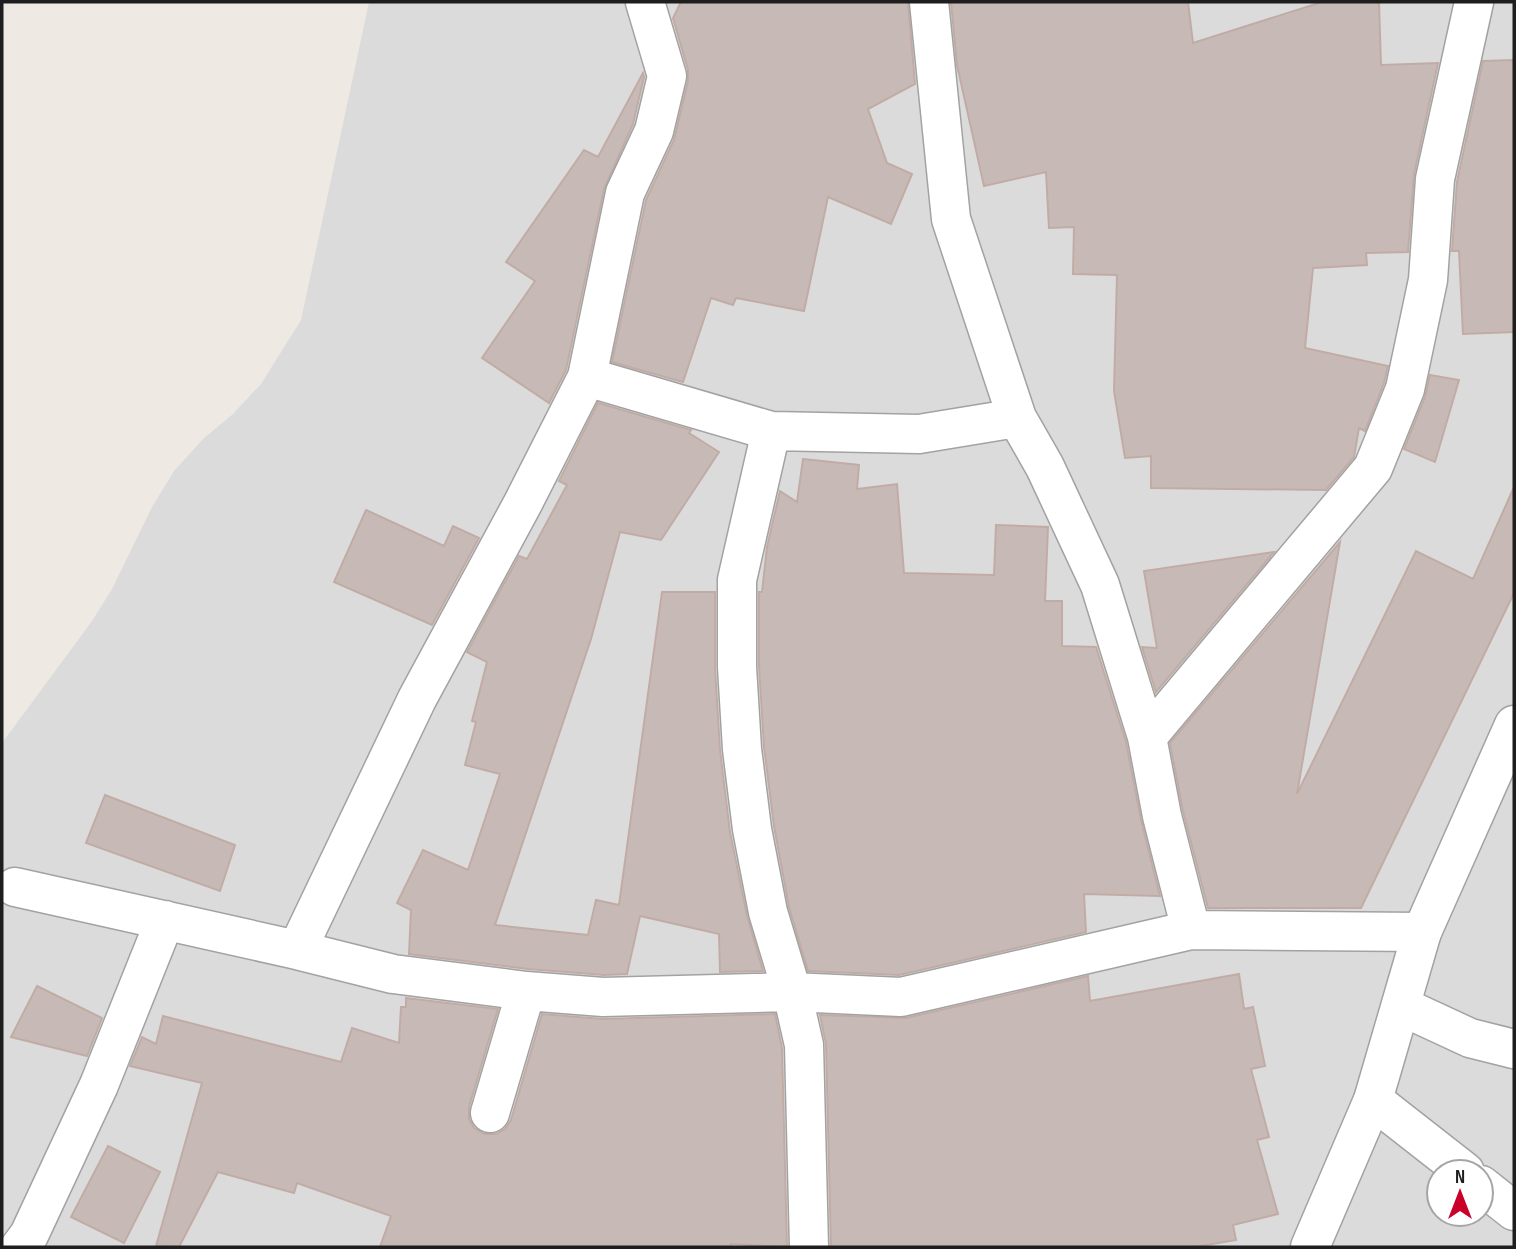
<svg xmlns="http://www.w3.org/2000/svg" width="1516" height="1249" font-family="'Sofia Sans Condensed',sans-serif">
  <style>
    .residential { fill: #dcdbdb; fill-rule: evenodd }
    .building { fill: #c7bab6; stroke: #c1aca5; stroke-width: 2 }
    .lines { fill: none; stroke-linecap: round; stroke-linejoin: round }
    .minor-casing { stroke: #a2a2a2; stroke-width: 41 }
    .tertiary-casing { stroke: #a2a2a2; stroke-width: 41 }
    .minor { stroke: #fff; stroke-width: 38 }
    .tertiary { stroke: #fff; stroke-width: 38 }
  </style>
  <rect width="100%" height="100%" fill="#efe9e3"/>
  <!-- residential -->
  <path class="residential" d="M369,2H1514V1247H2V743L92,621L112,589L152,507L174,471L204,438L233,414L261,384L301,320ZM1439,1172H1481V1214H1439Z"/>
  <!-- building -->
  <path class="building" d="M681,2H908L915,84L868,109L887,163L912,174L891,224L828,197L804,311L736,298L733,305L711,298L683,382L612,362L646,200L674,140L688,81V70L673,18Z
    M951,2H1188L1193,43L1322,2H1379L1381,65L1438,63L1414,174L1408,252L1366,253L1367,265L1313,268L1305,348L1388,366L1384,383L1365,431L1359,428L1354,457L1326,490L1151,488V456L1125,458L1114,391L1117,275L1073,274L1074,227L1049,228L1046,172L984,186L957,65Z
    M1514,60V332L1463,334L1459,251H1452L1457,182L1483,61Z
    M643,73L644,77L633,124L604,189L566,370L549,403L482,358L535,281L506,262L584,150L598,157Z
    M1430,375L1459,380L1435,462L1404,449L1425,397Z
    M598,403L691,430L689,433L719,452L661,540L620,532L591,639L495,925L588,935L596,900L619,905L662,592H715V668L720,750L730,832L747,916L763,971L720,972L719,934L640,916L627,974L604,975L528,969L409,954L411,910L397,903L423,850L468,870L500,774L465,765L476,722L472,721L487,662L467,652L519,556L527,559L567,485L559,481Z
    M803,459L859,465L857,489L897,484L904,573L994,575L996,525L1048,527L1045,601H1062V646L1096,647L1126,742L1141,820L1160,896L1084,894L1086,932L899,975L808,971L789,907L774,826L764,747L759,666V592H762L767,547L780,491L797,502Z
    M1514,487V593L1361,908H1208L1183,811L1170,743L1340,542L1297,794L1416,551L1473,579Z
    M366,510L444,546L453,526L479,538L432,625L334,582Z
    M1274,552L1156,692L1142,647L1157,648L1144,571Z
    M105,795L235,845L220,891L86,843Z
    M1239,974L1244,1009L1253,1007L1265,1066L1251,1069L1269,1137L1257,1140L1278,1214L1233,1225L1236,1240L1195,1247H831L826,1044L820,1015L906,1018L1088,976L1090,1001Z
    M37,986L102,1018L87,1056L11,1037Z
    M406,998L498,1009L469,1107V1119L474,1128L484,1134H496L505,1129L511,1120L542,1014L603,1019L775,1014L782,1048L787,1247L731,1244V1247H380L391,1216L297,1183L294,1193L218,1172L179,1247L156,1246L202,1083L130,1066L142,1037L156,1044L163,1016L341,1062L352,1028L399,1043L401,1007H406Z
    M108,1146L160,1172L124,1243L71,1217Z"/>
  <g class="lines">
    <!-- minor casing -->
    <g class="minor-casing">
      <path id="minor" d="M929,2L951,219L1017,418L1045,467L1100,585L1147,737L1162,816L1191,930
        M587,377L771,431L919,434L1017,418
        M771,431L737,580V667L742,749L752,829L768,912L792,992L804,1045L809,1247
        M1147,737L1373,468L1405,389L1428,280L1435,179L1474,2
        M15,887L297,950L393,974L526,991L603,997L792,992L901,997L1191,930L1422,932
        M297,950L417,699L523,503L587,377L625,193L654,131L667,76L645,2
        M1401,1006L1470,1038L1514,1049
        M1373,1100L1465,1172
        M490,1113L526,991
        M1481,1185L1514,1211
        M20,1247L29,1235L99,1085L165,920"/>
    </g>
    <!-- tertiary casing -->
    <g class="tertiary-casing">
      <path id="tertiary" d="M1310,1247L1373,1100L1422,932L1514,725"/>
    </g>
    <!-- minor -->
    <use href="#minor" class="minor"/>
    <!-- tertiary -->
    <use href="#tertiary" class="tertiary"/>
  </g>
  <!-- border -->
  <rect width="1516" height="1249" fill="none" stroke="#1e1e1e" stroke-width="7"/>
  <!-- north arrow -->
  <g transform="translate(1460 1193)"><circle r="33" fill="#ffffff" stroke="#a5a5a5" stroke-width="2"/>
  <path d="M0-5L12 26L0 18L-12 26Z" fill="#cb0028"/>
  <text y="-10" font-size="19" font-weight="bold" text-anchor="middle" fill="#1e1e1e">N</text>
  </g>
</svg>
